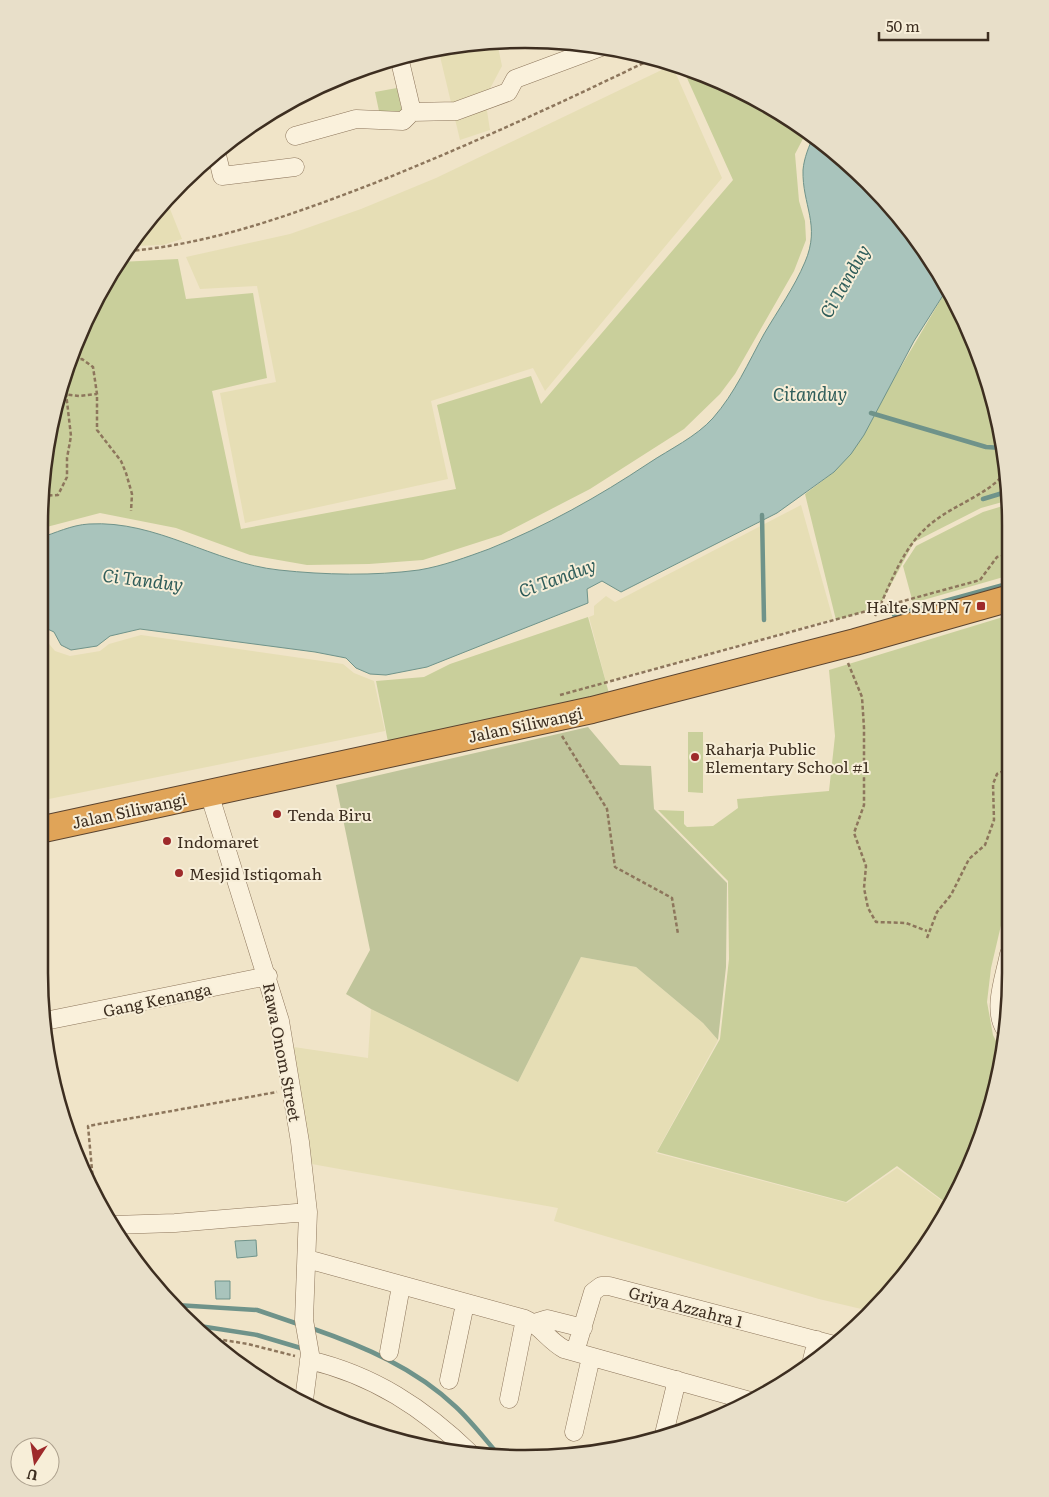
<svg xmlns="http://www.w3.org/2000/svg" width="1049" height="1497" font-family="Literata,serif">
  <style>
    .farmland { fill: #e6deb5 }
    .green { fill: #c9cf9b }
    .cemetery { fill: #bfc49a }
    .water { fill: #a9c4bc; stroke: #6f938a }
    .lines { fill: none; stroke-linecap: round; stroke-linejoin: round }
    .stream { stroke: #6f938a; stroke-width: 4.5 }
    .minor-casing { stroke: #8d765c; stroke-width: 19 }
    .highway-casing { stroke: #5b4430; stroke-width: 28 }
    .path { stroke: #8d765c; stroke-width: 2.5; stroke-dasharray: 4 2.5; stroke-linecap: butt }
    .minor { stroke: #faf1dc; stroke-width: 18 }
    .highway { stroke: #e0a458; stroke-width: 26 }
    .poi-dot { fill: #9e2a2b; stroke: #f7eed8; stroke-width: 2 }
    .labels { text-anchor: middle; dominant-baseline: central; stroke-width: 4; stroke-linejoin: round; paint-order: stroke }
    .poi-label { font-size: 16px; fill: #3d2e20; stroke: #f7eed8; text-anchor: start }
    .street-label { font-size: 16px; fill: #3d2e20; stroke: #f7eed8 }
    .water-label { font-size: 18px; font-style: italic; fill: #2f5d5a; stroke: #f7eed8 }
    .rim { fill: none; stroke: #3d2e20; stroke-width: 2.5 }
  </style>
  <rect width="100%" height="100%" fill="#f0e4c8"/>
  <!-- farmland -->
  <path class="farmland" d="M497,42L502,66L485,98L490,130L460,140L438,48L461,43Z
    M672,65L722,178L545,391L533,368L431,401L448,479L245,523L220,393L276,382L257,286L200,289L186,257L290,234L361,209L436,178Z
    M168,204L182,239L163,245L133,246Z
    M801,505L833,619L606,682L589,617L594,615V606L606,596L615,602Z
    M141,635L343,664L354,673L374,681L385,731L39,801V637L45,639L55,651L70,656L100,651L109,644Z
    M581,957L636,967L703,1023L718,1040L656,1153L847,1203L897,1168L949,1206L910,1268L870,1311L819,1299L554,1221L558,1208L306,1163L287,1046L368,1058L371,1009L518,1082Z"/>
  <!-- green -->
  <path class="green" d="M682,67L739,89L807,131L795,154L799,201L805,221L806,240L794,271L735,374L720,394L684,429L590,489L501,535L423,560L369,564L307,565L250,555L176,528L100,513L39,529L48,429L104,282L120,262L178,259L186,299L253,293L267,378L212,391L241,529L456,489L437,405L531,376L541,404L733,180Z
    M397,88L402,112L380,116L375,92Z
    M947,289L960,310L1006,461V501L981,508L914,542L879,607L836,620L805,494L834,472L889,387Z
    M1006,505L1007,576L913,603L903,566L916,546L983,512Z
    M588,617L610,697L389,747L376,681L424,677L450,664Z
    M1003,617L1007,641L1009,891L991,968L987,1002L993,1035L1001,1051L994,1098L960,1187L949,1205L897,1166L846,1202L657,1152L720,1039L729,959L728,881L658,810L684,811V824L687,827L713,826L738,808L737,799L829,791L835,736L829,670Z
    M688,732H703V793L688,792Z"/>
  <!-- cemetery -->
  <path class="cemetery" d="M588,727L620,765L651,766L654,809L727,883L726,967L718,1040L703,1023L636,967L581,957L518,1082L371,1009L346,994L370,950L336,785Z"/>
  <!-- water -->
  <path class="water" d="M814,135L890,204L947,289L914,341L864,435L851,454L834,472L777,513L621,592L602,581L587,589L588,603L427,667L386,675L370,674L356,668L346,658L315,652L140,629L110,636L97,646L71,650L61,645L54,632L39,625V538C56,533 71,525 89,524C157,520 213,563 279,570C325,575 374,576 419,570C443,566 467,557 489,549C546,526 598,497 649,463C670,449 696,437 713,418C735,393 748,363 764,334C778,310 794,288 805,262C821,225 802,205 803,170C804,158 809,146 814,135Z
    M256,1240L257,1256L237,1258L235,1241Z
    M215,1281H230V1299H216Z"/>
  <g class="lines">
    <!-- stream -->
    <path class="stream" d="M871,413L986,447L1002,448
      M983,499L1006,492
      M762,515L764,620
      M894,615L1007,584
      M176,1305L257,1310L301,1325
      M193,1325L257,1335L304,1349
      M311,1328C363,1346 415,1368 456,1407C471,1421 484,1438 497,1453"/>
    <!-- minor casing -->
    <g class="minor-casing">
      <path id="minor" d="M412,112L456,111L508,92L515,79L601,47
        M295,136L356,119L403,121L412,112L399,57
        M216,151L222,176L295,167
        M209,793L280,1021L300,1142L308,1212L304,1320L310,1354L304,1400
        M45,1021L268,976
        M1005,1029C992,1009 1005,976 1009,954
        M113,1225L175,1223L308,1212
        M307,1259L525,1319C540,1325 549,1341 564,1349L750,1401
        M534,1323L547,1319L583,1328
        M389,1352L401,1286
        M575,1352L593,1292L601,1286H609L834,1345
        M309,1360C373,1375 424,1408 471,1454
        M812,1360L817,1340
        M449,1380L465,1304
        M509,1399L525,1319
        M574,1432L591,1357
        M664,1434L677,1380"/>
    </g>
    <!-- highway casing -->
    <g class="highway-casing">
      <path id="highway" d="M39,830L592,710L855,642L1007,599"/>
    </g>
    <!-- path -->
    <path class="path" d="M129,251C212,244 294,214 372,184C468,146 563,102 656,57
      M74,360L82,359L93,367L97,394V430L121,461L126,473L132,494L131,511
      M62,394L79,396L97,394
      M42,496L58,495L67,477V458L71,436L66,393
      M875,616C889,588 900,554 922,532C946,506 984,499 1006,472
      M848,663L862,697L864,728V805L854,833L866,866L864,888L868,908L876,922L906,923L927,931
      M560,695L980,580L997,557L1007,555
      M562,736L607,809L615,867L672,898L678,934
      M927,938L937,912L951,895L969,859L985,845L994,820L993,784L997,774L1008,769
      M93,1181L88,1126L277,1092
      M204,1337L248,1344L295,1356"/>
    <!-- minor -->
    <use href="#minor" class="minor"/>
    <!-- highway -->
    <use href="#highway" class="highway"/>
  </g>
  <!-- markers -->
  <g class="poi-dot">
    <rect x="976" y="601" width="10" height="10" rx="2.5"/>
    <circle cx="695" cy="757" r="5"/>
    <circle cx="277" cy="814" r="5"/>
    <circle cx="167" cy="841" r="5"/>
    <circle cx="179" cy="873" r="5"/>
  </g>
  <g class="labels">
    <!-- poi labels -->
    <g class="poi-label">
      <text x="971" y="606" text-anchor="end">Halte SMPN 7</text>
      <text x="705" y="748">Raharja Public<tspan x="705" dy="18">Elementary School #1</tspan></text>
      <text x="287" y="814">Tenda Biru</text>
      <text x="177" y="841">Indomaret</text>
      <text x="189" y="873">Mesjid Istiqomah</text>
    </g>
    <!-- street labels -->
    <g class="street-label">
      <text transform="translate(525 724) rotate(-12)">Jalan Siliwangi</text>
      <text transform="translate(129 810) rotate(-12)">Jalan Siliwangi</text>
      <text transform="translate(157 999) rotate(-12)">Gang Kenanga</text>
      <text transform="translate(283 1052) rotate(79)">Rawa Onom Street</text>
      <text transform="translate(686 1306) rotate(15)">Griya Azzahra 1</text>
    </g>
    <!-- water labels -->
    <g class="water-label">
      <text transform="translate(844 281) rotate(-60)">Ci Tanduy</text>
      <text x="810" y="393">Citanduy</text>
      <text transform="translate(557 577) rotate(-20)">Ci Tanduy</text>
      <text transform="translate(143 579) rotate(7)">Ci Tanduy</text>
    </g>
  </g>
  <!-- crop -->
  <path d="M0 0H1049V1497H0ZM525 48H525A477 477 0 0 1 1002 525V973A477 477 0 0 1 525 1450H525A477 477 0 0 1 48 973V525A477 477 0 0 1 525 48Z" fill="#e8dfc9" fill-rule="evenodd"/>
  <path class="rim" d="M525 48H525A477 477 0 0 1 1002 525V973A477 477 0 0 1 525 1450H525A477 477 0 0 1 48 973V525A477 477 0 0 1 525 48Z"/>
  <!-- north arrow -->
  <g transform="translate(35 1462) rotate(192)"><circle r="24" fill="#f7eed8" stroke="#ada18e"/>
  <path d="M0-4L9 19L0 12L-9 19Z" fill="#9e2a2b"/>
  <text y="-8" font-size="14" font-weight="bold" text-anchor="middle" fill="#3d2e20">U</text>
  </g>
  <!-- scale -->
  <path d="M879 32v8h109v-8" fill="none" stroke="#3d2e20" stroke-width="2.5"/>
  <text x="886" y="32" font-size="15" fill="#3d2e20" stroke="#f7eed8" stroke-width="4" paint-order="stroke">50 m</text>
</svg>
